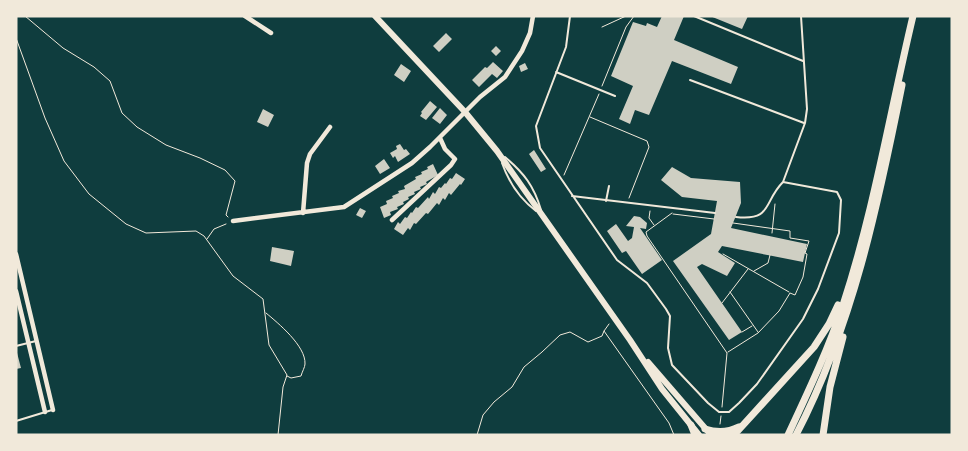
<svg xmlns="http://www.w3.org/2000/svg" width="968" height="451" font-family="'Titillium Web',sans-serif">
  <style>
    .building { fill: #cfcfc3 }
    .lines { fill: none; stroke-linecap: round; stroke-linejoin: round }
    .path { stroke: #f1e9da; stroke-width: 1 }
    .service { stroke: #f1e9da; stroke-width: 2 }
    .minor { stroke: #f1e9da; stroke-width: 4.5 }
    .secondary { stroke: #f1e9da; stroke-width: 6 }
    .primary { stroke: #f1e9da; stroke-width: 7 }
  </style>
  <rect width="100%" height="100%" fill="#0f3d3e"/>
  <!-- building -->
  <path class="building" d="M662,16H684L674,40L738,67L731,84L672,61L649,115L635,110L630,124L619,119L633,86L611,76L633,22L646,26L647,23L657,27Z
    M710,16H748L742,29Z
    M446,33L452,39L439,52L433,46Z
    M496,46L501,51L496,56L491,51Z
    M493,62L503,71L497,78L492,74L479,87L472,80L485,67L487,68Z
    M525,63L528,69L521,72L519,66Z
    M401,64L411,71L404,82L394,75Z
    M430,101L437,107L426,120L420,116L422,113L421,112Z
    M440,108L447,115L440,124L432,118Z
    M263,109L274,115L268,127L257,122Z
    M400,144L404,150L406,149L410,154L398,162L395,156L393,158L390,153L397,149L396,146Z
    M534,150L546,169L541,172L529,154Z
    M384,159L390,168L380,174L375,166Z
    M433,164L438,175L426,182L427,184L420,187L421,189L414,192L415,194L408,197L409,199L403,202L404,204L397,207L398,209L390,212L391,215L384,218L380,207L387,204L386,201L393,198L392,196L399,193L398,191L405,189L404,186L416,179L415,177L422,174L421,172L428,169L427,167Z
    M672,167L691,178L740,182L741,203L731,228L807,244L803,262L722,246L718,252L735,263L727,276L702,264L697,267L742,332L729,340L673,261L711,234L717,201L682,197L661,180Z
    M456,173L465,179L461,185L460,184L451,195L449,193L445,200L443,198L439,205L437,203L428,214L426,213L416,224L414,223L410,230L408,228L403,235L394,229L398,222L400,224L405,217L407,218L411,212L412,213L416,207L418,208L428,197L429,199L433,192L435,194L439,187L441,188L445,183L446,184L450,178L452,179Z
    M360,208L366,211L362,218L356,215Z
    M634,216L640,217L647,223L646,229L640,228L662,260L642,274L626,251L622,253L607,231L616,224L628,241L632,238L634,227L626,226Z
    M272,247L294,251L291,266L270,261Z
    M16,349L21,368L16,369Z"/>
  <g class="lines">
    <!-- path -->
    <path class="path" d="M25,16L63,48L94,67L110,81L122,113L137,127L166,145L200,158L225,170L235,181L226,215L228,217
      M602,27L626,16
      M16,38L45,118L64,161L89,194L126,224L146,233L196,231L204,236L233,276L263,299L269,345L287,375L283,387L278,435
      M602,86L626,27L634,16
      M590,117L647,141L649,147L629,198
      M564,175L599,94
      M650,211L649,218L654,225
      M672,213L646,232L647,236L727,353L722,407
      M673,214L714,219
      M772,233L775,204
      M207,239L214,229L226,224
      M723,254L789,292
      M754,271L768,263L770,255
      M730,292L758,332
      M722,303L748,269
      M266,313C278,323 306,346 305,364C305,367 302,372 301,376L291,378L287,376
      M609,324L604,331L669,423L674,435
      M742,332L752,326
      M728,352L758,333L779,311L790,293L795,295L803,277L807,254L805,253L809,241L790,238V231L733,223
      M720,424L721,416
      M477,435L483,415L494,402L512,387L524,367L542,352L560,335L570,332L588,342L602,336L604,331"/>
    <!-- service -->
    <path class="service" d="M570,16L566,47L536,126L540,148L617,260L647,283L666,309L670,316L668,348L672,365L708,403L719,412H729L739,403L757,384L803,319L818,289L839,233L841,200L837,192L783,182C763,202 773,221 736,217
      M694,16L803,61
      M556,72L615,96
      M690,80L804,123
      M505,157C524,173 534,186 541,210
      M502,163C509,183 519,198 536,211
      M783,182L805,123L807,109L801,16
      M572,196L715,213
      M606,201L609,186
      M16,346L36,341
      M16,421L52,410"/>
    <!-- minor -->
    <path class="minor" d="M245,16L271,33
      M303,213L307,163L310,154L330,127
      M392,220L451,165L455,159L445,149L440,138
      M233,221L344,207L412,163L430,147L480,97L505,77L522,51L530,33L533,16
      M16,254L53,410
      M16,291L45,412"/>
    <!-- secondary -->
    <path class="secondary" d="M375,16L465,112L497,151L630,340L662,389L699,435
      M648,362L711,435"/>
    <!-- primary -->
    <path class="primary" d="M691,425L695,435
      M705,429C717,433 729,432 739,427
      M734,435L814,347L829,324L838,305
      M788,435C808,392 828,350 843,305C874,211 890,112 913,16
      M796,435C853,325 878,205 902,85
      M823,435L830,387L843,337"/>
  </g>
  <!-- border -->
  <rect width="968" height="451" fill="none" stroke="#f1e9da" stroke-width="35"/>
</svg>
